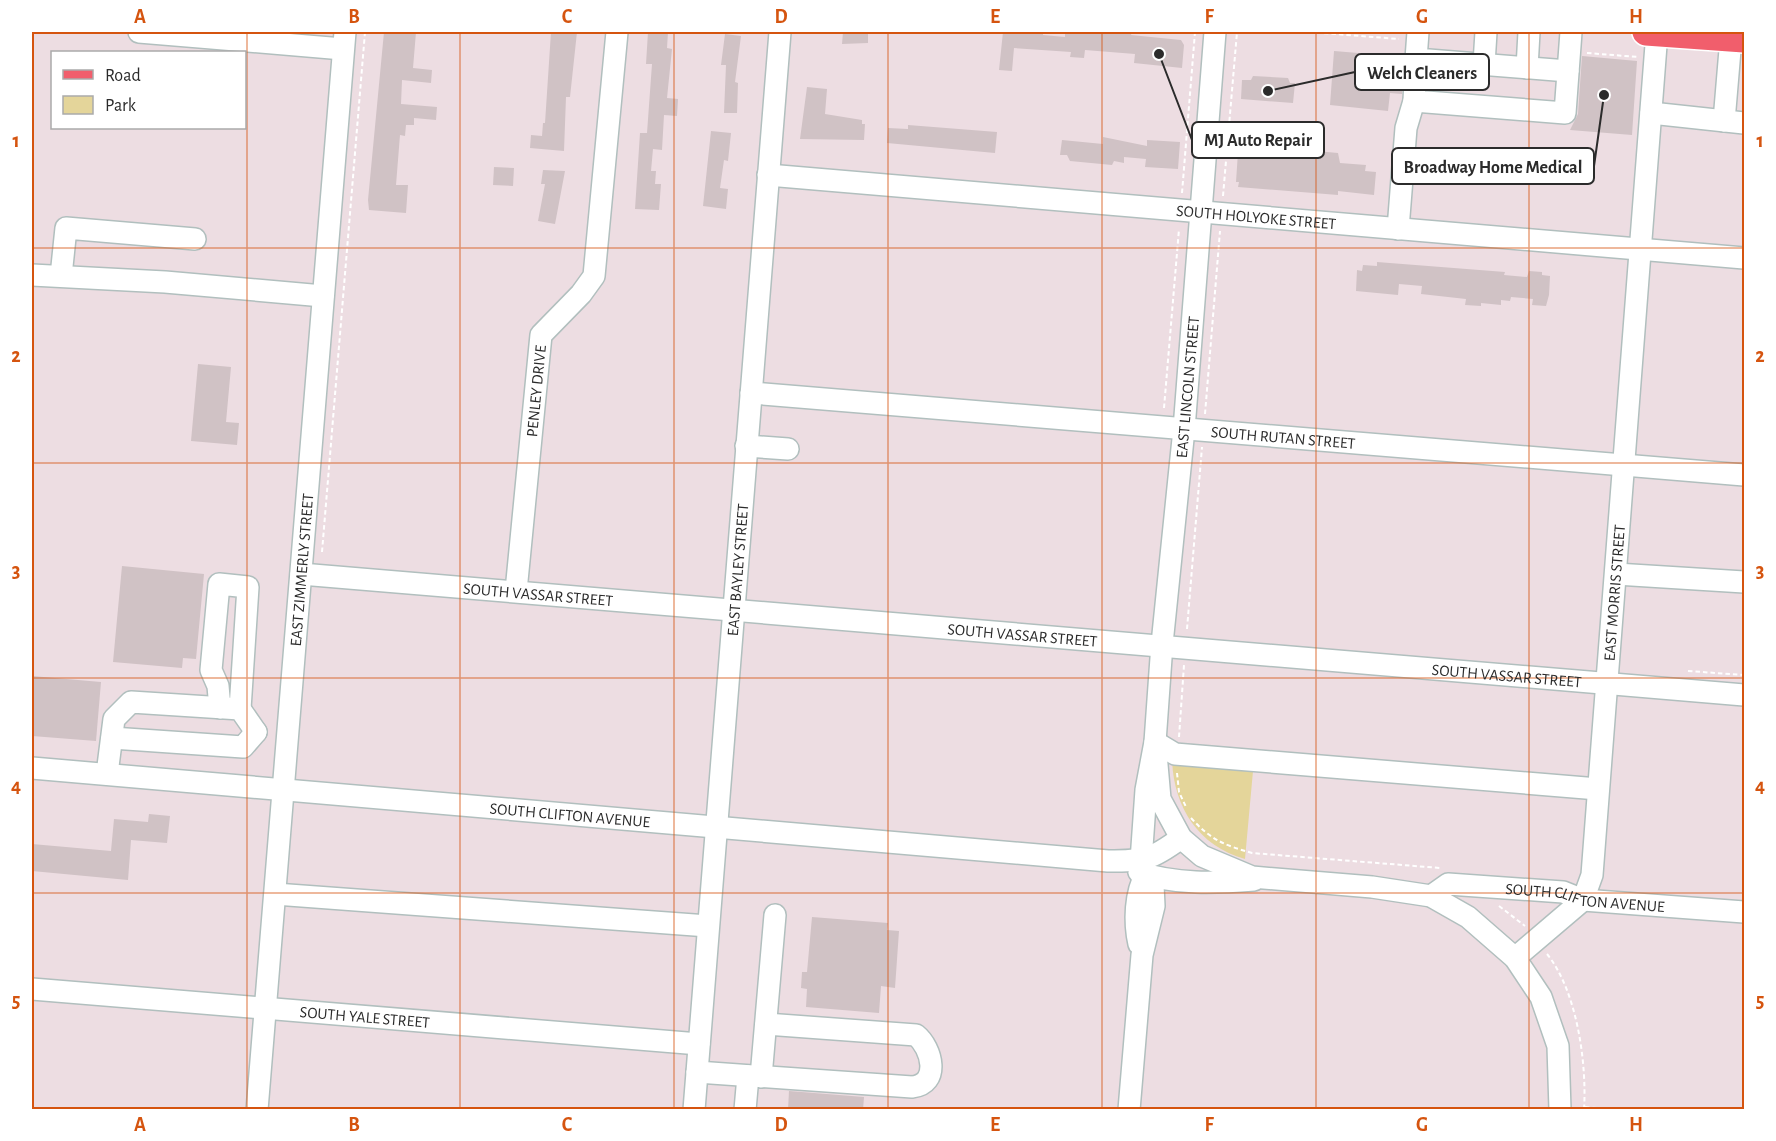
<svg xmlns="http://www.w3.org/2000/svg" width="1776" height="1141" viewBox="0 0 1776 1141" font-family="'Alegreya Sans',sans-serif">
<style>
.green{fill:#e4d59a}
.building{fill:#d0c2c5}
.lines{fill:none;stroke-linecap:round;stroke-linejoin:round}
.minor-casing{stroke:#b1bfbe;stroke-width:24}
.major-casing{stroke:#fff;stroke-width:30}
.path{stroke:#fff;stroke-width:2;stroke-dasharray:4.5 3;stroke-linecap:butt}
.minor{stroke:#fff;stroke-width:21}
.major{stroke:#f15e6c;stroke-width:27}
.grid{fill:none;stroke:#d5540f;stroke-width:1.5;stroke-opacity:0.55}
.labels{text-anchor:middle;stroke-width:5;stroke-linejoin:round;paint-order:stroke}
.street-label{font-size:16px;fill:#2b2b2b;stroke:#fff}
.leader{fill:none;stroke:#2b2b2b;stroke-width:2}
.callout-dot{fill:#2b2b2b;stroke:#fff;stroke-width:2}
.callout{fill:#fff;stroke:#2b2b2b;stroke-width:2}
.callout-label{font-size:18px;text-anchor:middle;font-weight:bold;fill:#2b2b2b}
.neatline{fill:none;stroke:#d5540f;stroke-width:2}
.grid-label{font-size:20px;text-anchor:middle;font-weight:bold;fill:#d5540f}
</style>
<rect width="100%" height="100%" fill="#eddde2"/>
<path class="green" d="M1172 752 1254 760 1245 859C1195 845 1171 802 1172 752Z"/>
<g class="building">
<path d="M384 32H416L413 68 432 70 431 83 402 80 401 104 437 107 436 120 414 118V125H406L405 136 400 135 396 185H408L406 213 369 210 368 200Z"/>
<path d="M551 32H577L570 97H566L564 151 530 148 531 135 542 136 543 123H545Z"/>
<path d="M648 32H668L667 48 672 49 667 98 678 99 677 116 664 115 662 150 653 149 651 171H656L655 184H661L659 210 635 209 640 133H647L652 64H646Z"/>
<path d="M843 32H868V43L842 44Z"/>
<path d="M1003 32H1043V35L1065 37V32H1132L1131 35 1181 40 1184 45 1182 68 1134 63 1135 54 1085 50 1084 58 1070 57 1071 52 1014 48 1012 71 999 70Z"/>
<path d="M725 34 741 36 735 82 738 83 737 113H724L726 65H721Z"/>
<path d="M1334 51 1394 56 1392 74H1402V94L1390 93 1388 111 1330 105Z"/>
<path d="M1582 56 1637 61 1632 135 1570 130 1578 114Z"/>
<path d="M1253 76 1288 78 1290 83H1295L1293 103 1241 99 1242 80H1251Z"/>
<path d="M807 87 827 89 825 114 862 120V124H865L864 140 800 139Z"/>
<path d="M1267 124 1279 125 1278 150 1301 152 1304 140 1317 141 1316 151 1338 153 1340 163 1366 165 1365 171 1376 172 1374 195 1338 191V195L1238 187 1239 182H1236L1238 152 1264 154Z"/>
<path d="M908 125 997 132 995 153 887 143 888 128 908 129Z"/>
<path d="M711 131 731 133 728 161 724 160 720 188 728 189 726 209 703 206Z"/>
<path d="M1103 137 1147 146V140L1180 142 1178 169 1145 167 1146 159 1124 157V163L1114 161 1112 165 1070 161 1067 155H1060L1062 140 1103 144Z"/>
<path d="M1514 147 1547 149 1545 164 1512 161Z"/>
<path d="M494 167 514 168 513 186 493 185Z"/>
<path d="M543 170 565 171 555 224 538 221 545 184H541Z"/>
<path d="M1377 262 1505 272 1504 275 1527 277 1529 271 1542 272V275L1550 276 1549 295 1546 306 1532 305 1533 299 1511 297 1510 301 1501 300V305L1481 303V306L1465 305 1466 299 1421 294 1422 286 1399 284 1398 295 1356 291 1357 270 1362 271 1363 265 1377 266Z"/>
<path d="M198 364 231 367 226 422 239 423 237 445 191 441Z"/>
<path d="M122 566 204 574 196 659 183 658 182 668 113 662Z"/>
<path d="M32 676 101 682 96 741 32 736Z"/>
<path d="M149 814 170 816 167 843 131 840 128 880 32 871V844L111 851 114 819 148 822Z"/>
<path d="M812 917 888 923 887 930 899 931 895 988 881 986 879 1013 806 1007 807 989 801 988 802 972H807Z"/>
<path d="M789 1091 864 1097 863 1110H788Z"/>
</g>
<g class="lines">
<defs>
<g id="minor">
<path d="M139 32 343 49"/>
<path d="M1215 32 1184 429 1162 644 1155 742 1160 799 1181 838 1202 856 1252 877 1372 887 1431 896 1468 917 1515 958 1541 997 1558 1046 1560 1110"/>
<path d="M1418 32 1416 59 1568 71"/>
<path d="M1416 59 1414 101 1565 113 1571 32"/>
<path d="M1484 64 1486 32"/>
<path d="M1527 68 1529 32"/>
<path d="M1651 113 1744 123"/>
<path d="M1724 121 1731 38"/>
<path id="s1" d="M768 175 1744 258"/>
<path d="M1398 229 1406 128 1414 101"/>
<path d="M32 275 165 282 323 296"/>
<path d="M61 276 66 228 195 239"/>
<path id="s2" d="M751 393 1744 475"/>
<path d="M746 446 788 449"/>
<path id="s3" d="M301 574 1744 695"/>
<path d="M1616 574 1744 582"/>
<path id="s4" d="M516 591 541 335 581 294 594 276 617 32"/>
<path d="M220 708 218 686 211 670 219 584 248 587 240 709"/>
<path d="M112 738 243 747 256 732"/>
<path id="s5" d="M32 768 1108 861C1145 861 1151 860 1181 838"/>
<path d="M107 774 114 719 131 702 240 709 256 732"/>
<path d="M1139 872C1175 885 1216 883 1254 880"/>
<path d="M275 894 708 926"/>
<path id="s6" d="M1431 896 1448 884 1563 892 1583 900 1744 912"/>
<path d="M1139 944C1134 922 1135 893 1146 874"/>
<path id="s7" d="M1515 958 1583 900 1592 875 1657 32"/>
<path id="s8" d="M32 989 699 1044"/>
<path d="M697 1072 912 1087C941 1084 932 1048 916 1035L766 1024"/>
<path d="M761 1077 775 915"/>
<path id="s9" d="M257 1110 345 32"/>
<path id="s10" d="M694 1110 780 32"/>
<path d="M745 1110 748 1076"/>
<path d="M1129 1110 1142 955 1154 906 1153 885 1141 861 1146 790 1155 742 1175 754 1598 789"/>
</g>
<path id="major" d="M1646 32 1744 39"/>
</defs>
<use href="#minor" class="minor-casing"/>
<use href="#major" class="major-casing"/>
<g class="path">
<path d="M1309 32 1399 39"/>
<path d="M1587 53 1638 57"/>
<path d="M1182 193 1195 32"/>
<path d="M1223 196 1237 32"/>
<path d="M1164 408 1179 229"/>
<path d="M1205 414 1220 231"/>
<path d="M322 552 365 32"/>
<path d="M1187 629 1202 447"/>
<path d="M1688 671 1744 675"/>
<path d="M1179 737 1184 665"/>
<path d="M1177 773 1179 792 1186 807"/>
<path d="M1191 818C1211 840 1224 845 1252 853L1440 868"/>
<path d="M1499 906 1525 926"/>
<path d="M1547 954C1577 991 1587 1063 1584 1110"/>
<path d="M1585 1107 1617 1110"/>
</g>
<use href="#minor" class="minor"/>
<use href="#major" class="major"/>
</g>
<path class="grid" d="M247 32V1110M460 32V1110M674 32V1110M888 32V1110M1102 32V1110M1316 32V1110M1529 32V1110M32 248H1744M32 463H1744M32 678H1744M32 893H1744"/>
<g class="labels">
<g class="street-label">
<text dy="6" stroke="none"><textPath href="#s1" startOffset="490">SOUTH HOLYOKE STREET</textPath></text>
<text transform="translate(1187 387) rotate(-85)" y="6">EAST LINCOLN STREET</text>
<text dy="6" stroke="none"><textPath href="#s4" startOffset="201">PENLEY DRIVE</textPath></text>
<text dy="6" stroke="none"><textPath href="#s2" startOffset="534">SOUTH RUTAN STREET</textPath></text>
<text dy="6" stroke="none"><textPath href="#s9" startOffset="542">EAST ZIMMERLY STREET</textPath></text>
<text dy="6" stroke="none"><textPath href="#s10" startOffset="542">EAST BAYLEY STREET</textPath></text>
<text dy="6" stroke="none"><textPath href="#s7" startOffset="399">EAST MORRIS STREET</textPath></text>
<text dy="6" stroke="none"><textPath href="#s3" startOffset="238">SOUTH VASSAR STREET</textPath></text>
<text dy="6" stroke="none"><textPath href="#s3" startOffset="724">SOUTH VASSAR STREET</textPath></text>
<text dy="6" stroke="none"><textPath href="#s3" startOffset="1210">SOUTH VASSAR STREET</textPath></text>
<text dy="6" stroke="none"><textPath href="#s5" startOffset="540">SOUTH CLIFTON AVENUE</textPath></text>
<text dy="6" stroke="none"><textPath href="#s6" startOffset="159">SOUTH CLIFTON AVENUE</textPath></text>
<text dy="6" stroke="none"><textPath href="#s8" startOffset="334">SOUTH YALE STREET</textPath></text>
</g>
</g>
<path class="leader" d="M1268 91L1355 72M1159 54L1192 140M1604 95L1594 166"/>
<g class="callout-dot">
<circle cx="1268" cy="91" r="6"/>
<circle cx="1159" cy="54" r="6"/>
<circle cx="1604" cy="95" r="6"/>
</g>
<g class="callout">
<rect x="1355" y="54" width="134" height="36" rx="6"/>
<rect x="1192" y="122" width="132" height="36" rx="6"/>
<rect x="1392" y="148" width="202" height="36" rx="6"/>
</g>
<g class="callout-label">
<text x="1422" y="79">Welch Cleaners</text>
<text x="1258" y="146">MJ Auto Repair</text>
<text x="1493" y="173">Broadway Home Medical</text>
</g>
<rect width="1776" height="1141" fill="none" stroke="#ffffff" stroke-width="66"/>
<rect x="51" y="51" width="195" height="78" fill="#ffffff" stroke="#aaaaaa" stroke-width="1.5"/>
<rect x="63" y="70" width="30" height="9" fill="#f15e6c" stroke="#aaaaaa" stroke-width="1.5"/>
<text x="105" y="81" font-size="18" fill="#2b2b2b">Road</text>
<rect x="63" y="96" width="30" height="18" fill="#e4d59a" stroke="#aaaaaa" stroke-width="1.5"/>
<text x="105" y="111" font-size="18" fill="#2b2b2b">Park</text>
<rect x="33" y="33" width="1710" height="1075" class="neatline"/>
<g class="grid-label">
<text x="140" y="23">A</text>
<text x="354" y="23">B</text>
<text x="567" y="23">C</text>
<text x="781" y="23">D</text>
<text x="995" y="23">E</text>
<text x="1209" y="23">F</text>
<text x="1422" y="23">G</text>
<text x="1636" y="23">H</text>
<text x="16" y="147">1</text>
<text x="1760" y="147">1</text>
<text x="16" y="362">2</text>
<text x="1760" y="362">2</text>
<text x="16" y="577">3</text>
<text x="1760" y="577">3</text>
<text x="16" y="792">4</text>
<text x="1760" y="792">4</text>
<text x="16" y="1007">5</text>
<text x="1760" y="1007">5</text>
<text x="140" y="1131">A</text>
<text x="354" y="1131">B</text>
<text x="567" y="1131">C</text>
<text x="781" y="1131">D</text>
<text x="995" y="1131">E</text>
<text x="1209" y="1131">F</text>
<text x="1422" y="1131">G</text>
<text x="1636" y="1131">H</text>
</g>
</svg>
